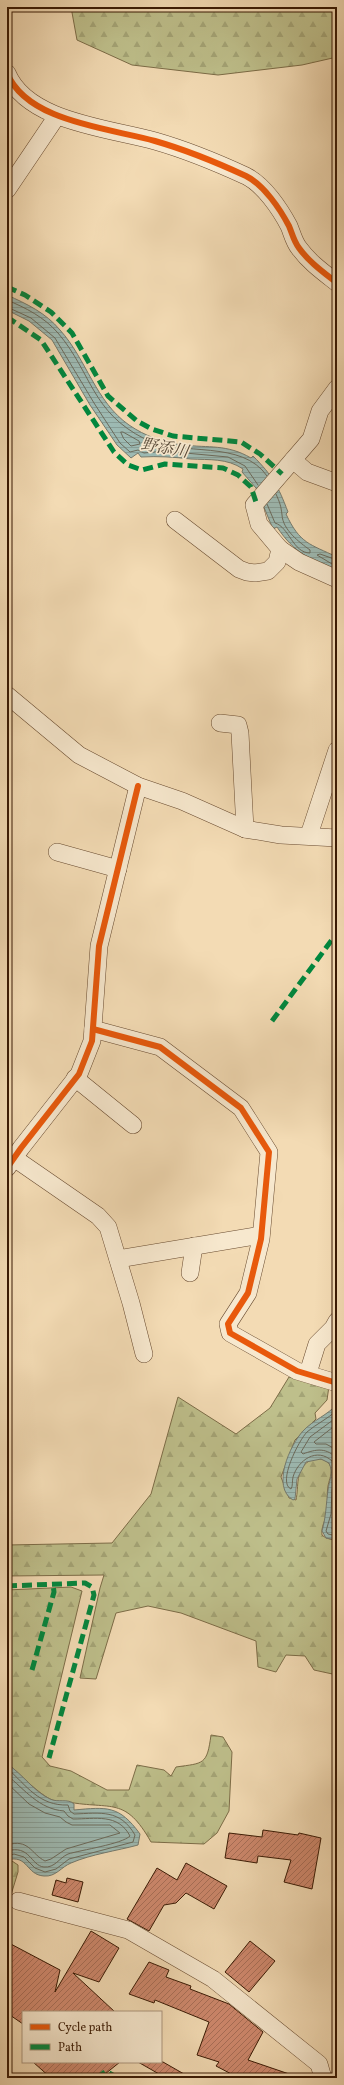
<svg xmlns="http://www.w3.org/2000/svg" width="344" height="2085" viewBox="0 0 344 2085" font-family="Vollkorn,'Noto Serif JP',serif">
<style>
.forest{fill:url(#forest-firs);stroke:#7c6c47}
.water{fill:url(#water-rules);stroke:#757a6d}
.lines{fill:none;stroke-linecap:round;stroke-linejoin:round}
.shore{stroke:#6b6a5b;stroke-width:1}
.building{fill:url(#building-hatch);stroke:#391903}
.minor-casing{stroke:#684a2f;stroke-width:18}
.minor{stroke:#f7e8ce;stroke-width:17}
.quiet{stroke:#00873e;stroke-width:5;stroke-dasharray:10 5;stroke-linecap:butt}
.cycleway-casing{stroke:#f7e8ce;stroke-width:8}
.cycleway{stroke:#e8590c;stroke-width:6}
.labels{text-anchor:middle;stroke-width:3.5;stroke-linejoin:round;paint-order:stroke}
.water-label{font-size:16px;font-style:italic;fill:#574938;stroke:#f7e8ce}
</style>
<defs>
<pattern id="forest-firs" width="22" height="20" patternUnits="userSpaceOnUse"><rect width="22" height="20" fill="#bebf8b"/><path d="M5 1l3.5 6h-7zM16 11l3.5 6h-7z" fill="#a4a476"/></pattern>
<pattern id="water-rules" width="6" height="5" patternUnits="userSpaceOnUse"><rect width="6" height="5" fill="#9dbab3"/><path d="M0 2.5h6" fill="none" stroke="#889f98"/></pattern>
<pattern id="building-hatch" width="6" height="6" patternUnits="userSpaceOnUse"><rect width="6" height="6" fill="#ce886d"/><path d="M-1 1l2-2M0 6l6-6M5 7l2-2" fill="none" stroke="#a86e57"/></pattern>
</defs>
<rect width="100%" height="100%" fill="#f3dbb4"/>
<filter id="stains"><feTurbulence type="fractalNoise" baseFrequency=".005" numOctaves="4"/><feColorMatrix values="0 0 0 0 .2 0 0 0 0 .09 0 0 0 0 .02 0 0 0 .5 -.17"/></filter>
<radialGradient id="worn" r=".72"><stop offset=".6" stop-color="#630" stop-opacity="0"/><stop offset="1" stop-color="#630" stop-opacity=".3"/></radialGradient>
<g class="forest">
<path d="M71 7H337V57L302 65 218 75 132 65 77 40Z"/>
<path d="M289 1377 329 1386 327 1400 315 1413 316 1419 295 1440 281 1477 289 1498 296 1500C299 1486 295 1470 309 1461 314 1458 318 1458 324 1460 336 1466 330 1476 328 1486 326 1495 329 1505 327 1514 325 1521 321 1527 322 1535L326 1538 337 1541V1675L314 1670 305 1656 286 1655 276 1672 258 1667 256 1641 181 1613 148 1606 116 1613 96 1679 80 1678 100 1588 104 1575 7 1576V1545L112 1543 151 1494 178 1397 236 1434 270 1408Z"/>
<path d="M71 1587 82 1591 42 1757 50 1766 71 1771 107 1790H129L137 1765 164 1770 171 1776 176 1767C204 1763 207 1765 211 1735L223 1737 232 1752 229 1811 217 1833 204 1844 151 1842C125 1796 112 1810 68 1802 62 1801 56 1802 50 1799 38 1793 18 1773 7 1763V1590Z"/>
<path d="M12 1861 18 1865V1872L7 1908V1862Z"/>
</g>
<g class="water">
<path d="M7 295C27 304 46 313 60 330 87 360 95 401 129 425 145 436 164 443 183 445 209 448 227 444 251 458L253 456C273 476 278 486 288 512L286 514C300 544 310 544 337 557V571C309 558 295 554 277 527L273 529 256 488 242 472 243 469C227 458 209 460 191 459 173 457 159 456 141 457L138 453 131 458 117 445 90 405 52 340 29 321 7 310Z"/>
<path d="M337 1404V1540L326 1538 322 1531C326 1517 326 1505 328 1490 329 1480 334 1474 329 1463L321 1459 306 1462 297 1479 295 1499 293 1500C271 1487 290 1445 303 1431 313 1420 328 1415 337 1404Z"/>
<path d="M7 1764C23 1774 33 1791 50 1799 58 1803 68 1798 74 1804V1810C107 1807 119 1805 140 1834L138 1845C116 1851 92 1854 71 1863 61 1867 56 1877 44 1876 26 1875 28 1854 7 1860Z"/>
</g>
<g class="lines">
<g class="shore">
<path d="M7 300C26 308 44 317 58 333 92 373 91 412 145 439 182 457 242 439 267 476"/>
<path d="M7 307 31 318 55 338 94 403 120 443 130 452 138 450 144 453 164 451 228 457 245 466 258 485"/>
<path d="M121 432H123L139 441 140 444 131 446 124 439Z"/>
<path d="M267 504 275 523C289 527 293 553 310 553V550C299 542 283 530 282 515 281 506 280 503 276 494"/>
<path d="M337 560 320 554 317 555 337 567"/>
<path d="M337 1410C328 1419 316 1424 307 1432 299 1440 277 1483 291 1489 293 1486 292 1481 293 1477 298 1460 317 1447 332 1461L336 1470 332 1490 331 1514 326 1531 328 1534 337 1536"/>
<path d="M337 1417 310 1437 301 1452 303 1454C316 1449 327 1447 337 1459"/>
<path d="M337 1424 314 1442 316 1444H326L337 1450"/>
<path d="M337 1490 336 1514 332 1529 337 1531"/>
<path d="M7 1768C27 1786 39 1806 68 1805L70 1811 74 1814C101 1813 120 1809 135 1835L133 1842 69 1859 56 1869 45 1872 35 1868 24 1857 14 1854 7 1856"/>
<path d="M7 1775C25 1790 39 1809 64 1811L68 1816 73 1819C95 1819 118 1813 130 1836 122 1844 81 1850 68 1854 59 1858 55 1868 44 1867 31 1866 30 1844 7 1851"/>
<path d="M7 1783 29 1804 45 1813 60 1817 66 1822 72 1825H110L120 1833 66 1849 51 1859 45 1861C31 1854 29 1838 7 1845"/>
</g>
</g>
<g class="building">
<path d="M263 1830 298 1835 299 1833 321 1838 312 1889 284 1882 291 1860 258 1856 257 1863 225 1858 229 1833 262 1837Z"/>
<path d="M186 1863 227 1886 214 1909 186 1893 176 1903 164 1905 149 1931 127 1919 157 1868 177 1880Z"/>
<path d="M67 1878 83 1882 78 1902 52 1895 56 1880 66 1883Z"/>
<path d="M91 1931 119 1948 99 1982 73 1973 115 2012H23V2024L7 2013V1942L60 1970 55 1992Z"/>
<path d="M250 1941 275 1961 249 1992 225 1972Z"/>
<path d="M149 1962 169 1970 166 1977 191 1986 190 1989 229 2004 263 2032 248 2060 295 2076 294 2078H239L216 2066 219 2062 197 2055 209 2022 155 2000 154 2003 129 1994Z"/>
<path d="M33 2062H120L100 2078H51Z"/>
<path d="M138 2062H163L191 2078H166Z"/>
</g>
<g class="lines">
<defs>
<g id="minor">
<path d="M7 73C27 122 109 128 155 141 183 149 220 164 246 176 264 185 280 209 289 226 292 233 294 242 299 248 309 262 323 272 337 283"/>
<path d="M7 190 57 116"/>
<path d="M293 460 307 472 337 483"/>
<path d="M175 520 239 569 247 572 255 573 268 571 277 562 280 549 259 524 254 505 311 439 320 411 337 388"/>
<path d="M280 549 299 562 337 579"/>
<path d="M7 695 79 755 138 786 182 801 245 829 281 835 337 838"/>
<path d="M220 723 238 725 240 733 245 829"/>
<path d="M309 835 337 750"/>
<path d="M57 852 118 869"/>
<path d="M93 1029 160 1047 241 1108 269 1152 261 1239 248 1293 228 1324 230 1333 297 1371 337 1383"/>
<path d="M75 1078 133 1125"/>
<path d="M14 1158 98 1216 108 1227 131 1303 144 1354"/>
<path d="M7 1168 21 1148 79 1074 92 1041 99 946 138 786"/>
<path d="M118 1259 261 1235"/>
<path d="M190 1273 194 1246"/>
<path d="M308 1373 317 1344 333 1328 337 1321"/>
<path d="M18 1901 128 1930 213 1979 319 2064 323 2078"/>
</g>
</defs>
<use href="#minor" class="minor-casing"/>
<use href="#minor" class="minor"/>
<g class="quiet">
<path d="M7 287 25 295 51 312 72 333 108 396 137 421 152 429 173 436 241 442 260 454 282 474"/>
<path d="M7 317 41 340 114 452 128 465 142 470 165 464 223 468 238 475 251 487 256 502"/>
<path d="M272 1021 337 933"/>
<path d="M7 1586 85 1583 92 1587 94 1595 49 1758"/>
<path d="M32 1670 54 1592 53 1584"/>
<path d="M97 2078 106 2071 118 2078"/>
</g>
<defs>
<g id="cycleway">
<path d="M7 73C27 122 109 128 155 141 183 149 220 164 246 176 264 185 280 209 289 226 292 233 294 242 299 248 309 262 323 272 337 283"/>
<path d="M93 1029 160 1047 241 1108 269 1152 261 1239 248 1293 228 1324 230 1333 297 1371 337 1383"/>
<path d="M7 1168 21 1148 79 1074 92 1041 99 946 138 786"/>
</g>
</defs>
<use href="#cycleway" class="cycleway-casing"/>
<use href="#cycleway" class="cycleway"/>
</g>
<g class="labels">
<g class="water-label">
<text transform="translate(165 447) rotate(10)" y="6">野添川</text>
</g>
</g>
<rect width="344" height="2085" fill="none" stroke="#f3dbb4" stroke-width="24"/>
<rect x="8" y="8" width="328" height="2069" fill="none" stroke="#391903" stroke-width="2"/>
<rect x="12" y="12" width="320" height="2061" fill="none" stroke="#391903"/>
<rect x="22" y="2011" width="140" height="52" fill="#f7e8ce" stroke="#ab957d"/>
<rect x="30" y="2024" width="20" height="6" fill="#e8590c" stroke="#ab957d"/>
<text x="58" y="2031" font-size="12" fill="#391903">Cycle path</text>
<rect x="30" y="2044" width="20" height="6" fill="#00873e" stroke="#ab957d"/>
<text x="58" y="2051" font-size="12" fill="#391903">Path</text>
<rect width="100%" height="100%" filter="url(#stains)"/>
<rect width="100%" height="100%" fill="url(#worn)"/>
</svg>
